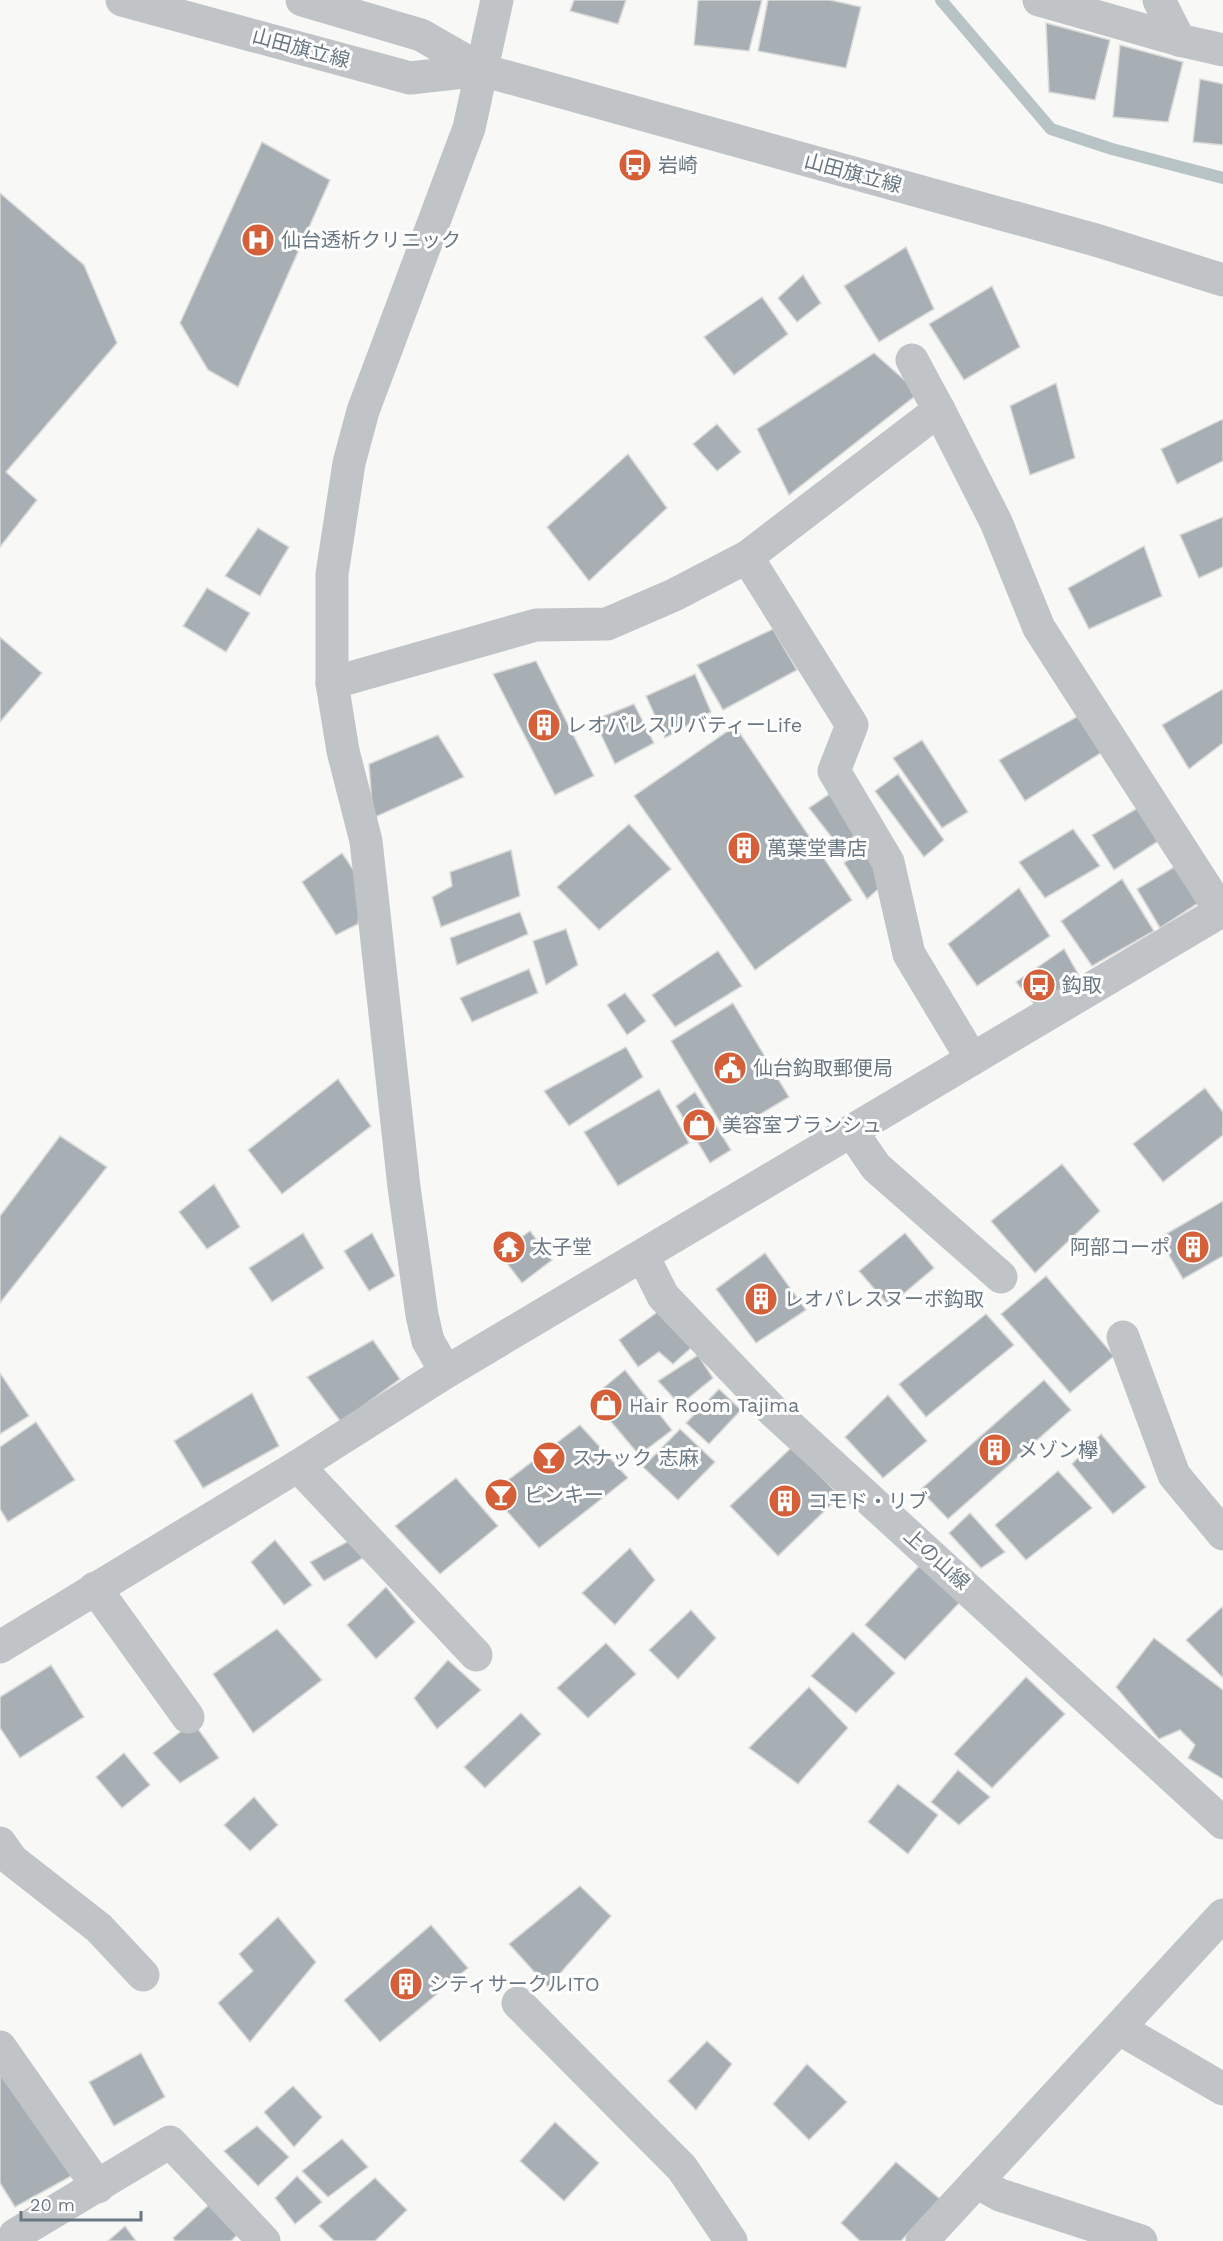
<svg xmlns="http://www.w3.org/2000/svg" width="1223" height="2241" viewBox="0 0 1223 2241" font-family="'Work Sans','Noto Sans JP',sans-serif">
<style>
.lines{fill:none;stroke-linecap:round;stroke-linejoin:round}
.stream{stroke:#b8c3c6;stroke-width:12}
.building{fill:#a8afb4;stroke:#dadad8;stroke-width:1.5}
.minor{stroke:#c0c4c7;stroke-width:33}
.labels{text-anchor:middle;stroke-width:6;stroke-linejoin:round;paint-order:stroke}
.street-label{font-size:20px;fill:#6a7884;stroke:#fff}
.poi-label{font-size:20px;fill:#6a7884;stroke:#fff;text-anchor:start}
</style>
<rect width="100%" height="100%" fill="#f8f8f6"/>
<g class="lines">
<path class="stream" d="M941 0 1051 129 1112 149 1223 178"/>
</g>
<g class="building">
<path d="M574 0H626L618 24 570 11Z"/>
<path d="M698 0H762L749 51 694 45Z"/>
<path d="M768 0H830L861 7 846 68 758 51Z"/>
<path d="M1046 23 1110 40 1095 100 1049 92Z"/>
<path d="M1120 45 1183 62 1168 122 1113 117Z"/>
<path d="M1200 79 1223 84V145L1193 142Z"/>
<path d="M262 142 330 180 238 387 208 370 180 323Z"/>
<path d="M0 193 84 265 117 343 6 472 37 500 0 547Z"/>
<path d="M906 247 934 309 879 342 844 286Z"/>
<path d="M803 275 821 303 797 322 778 298Z"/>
<path d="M992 286 1020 347 964 380 929 324Z"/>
<path d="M762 297 788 334 734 375 704 337Z"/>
<path d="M874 353 919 393 789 495 757 429Z"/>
<path d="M1056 383 1075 458 1030 475 1010 406Z"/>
<path d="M1223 419V461L1177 484 1161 449Z"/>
<path d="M717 424 741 452 717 471 693 444Z"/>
<path d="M628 454 667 508 589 581 547 527Z"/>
<path d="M1223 517V567L1199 578 1180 535Z"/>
<path d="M258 528 289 547 260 596 225 576Z"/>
<path d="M1144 546 1162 596 1089 629 1068 588Z"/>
<path d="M207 588 250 613 226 652 183 626Z"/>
<path d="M773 629 797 670 723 710 697 665Z"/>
<path d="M0 637 42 673 0 722Z"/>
<path d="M536 661 594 776 555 795 493 674Z"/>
<path d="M695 674 711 712 665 738 646 696Z"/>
<path d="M1223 689V743L1189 769 1162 725Z"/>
<path d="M634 704 654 743 615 764 594 720Z"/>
<path d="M1082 714 1104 751 1025 801 999 760Z"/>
<path d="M735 726 852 900 755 970 634 796Z"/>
<path d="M438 735 464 777 373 818 369 764Z"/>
<path d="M922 740 968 812 942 828 893 758Z"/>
<path d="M898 774 944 840 924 857 875 791Z"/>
<path d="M831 793 861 830 840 848 809 808Z"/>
<path d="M1141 806 1160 840 1114 870 1092 835Z"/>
<path d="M629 824 671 869 599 930 557 887Z"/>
<path d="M1073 829 1100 866 1045 898 1019 862Z"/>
<path d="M867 847 887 881 867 899 844 863Z"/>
<path d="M511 850 520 896 441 927 432 897 452 886 450 872Z"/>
<path d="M342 853 362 883 358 924 336 935 302 882Z"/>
<path d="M1181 863 1203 900 1160 928 1137 889Z"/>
<path d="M1122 879 1154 931 1092 966 1061 921Z"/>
<path d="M1019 888 1050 936 977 986 948 944Z"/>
<path d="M520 912 528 934 457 965 450 938Z"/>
<path d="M566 929 578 965 546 985 533 941Z"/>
<path d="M1064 949 1081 979 1036 1006 1016 982Z"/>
<path d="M718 951 742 986 675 1027 652 995Z"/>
<path d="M529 969 538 993 472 1022 460 998Z"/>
<path d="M625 993 646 1021 627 1035 607 1005Z"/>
<path d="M733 1003 789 1097 727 1134 671 1041Z"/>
<path d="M626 1047 643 1077 569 1126 544 1091Z"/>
<path d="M338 1079 371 1126 282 1194 248 1150Z"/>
<path d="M1205 1088 1223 1112V1135L1163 1182 1133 1144Z"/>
<path d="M659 1089 689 1143 618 1186 584 1132Z"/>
<path d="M695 1092 731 1150 710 1163 676 1106Z"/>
<path d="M60 1136 107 1167 0 1303V1216Z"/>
<path d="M1062 1164 1100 1211 1035 1273 991 1221Z"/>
<path d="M214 1184 240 1227 207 1249 179 1212Z"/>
<path d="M1223 1201V1256L1183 1279 1159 1238Z"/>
<path d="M530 1231 552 1260 522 1283 499 1253Z"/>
<path d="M303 1233 324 1268 272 1302 249 1268Z"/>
<path d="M372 1233 395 1276 369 1291 344 1251Z"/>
<path d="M905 1233 934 1268 889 1306 859 1271Z"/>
<path d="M765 1253 806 1310 756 1343 716 1289Z"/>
<path d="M1046 1276 1114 1356 1070 1393 1001 1314Z"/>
<path d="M663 1308 692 1347 673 1364 659 1352 638 1367 619 1340Z"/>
<path d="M986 1314 1014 1345 926 1417 899 1384Z"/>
<path d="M373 1340 400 1379 341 1422 307 1377Z"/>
<path d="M698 1355 713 1378 680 1405 658 1381Z"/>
<path d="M625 1370 672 1430 639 1455 591 1398Z"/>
<path d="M0 1373 29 1416 0 1434Z"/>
<path d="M1044 1380 1071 1410 948 1519 920 1490Z"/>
<path d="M719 1389 741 1410 709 1444 686 1423Z"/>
<path d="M252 1393 279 1446 203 1488 174 1441Z"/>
<path d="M888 1395 927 1441 883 1478 845 1437Z"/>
<path d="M36 1422 75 1480 8 1522 0 1509V1447Z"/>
<path d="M580 1425 628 1478 539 1548 491 1493Z"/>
<path d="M680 1429 715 1462 678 1500 643 1467Z"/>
<path d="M1101 1434 1146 1487 1113 1514 1072 1464Z"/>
<path d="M792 1447 840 1496 778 1556 730 1506Z"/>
<path d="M1058 1471 1092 1508 1026 1560 995 1525Z"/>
<path d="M456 1478 498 1526 440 1574 395 1526Z"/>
<path d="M970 1513 1005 1552 981 1568 949 1533Z"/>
<path d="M354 1538 363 1558 324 1581 310 1562Z"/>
<path d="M275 1540 312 1585 284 1605 251 1562Z"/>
<path d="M630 1548 655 1580 615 1625 582 1593Z"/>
<path d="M919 1566 961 1601 905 1660 865 1625Z"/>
<path d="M386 1587 415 1622 376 1659 347 1625Z"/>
<path d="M1223 1606V1678L1186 1640Z"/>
<path d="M691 1610 716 1638 678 1679 649 1650Z"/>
<path d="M277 1629 322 1680 253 1733 213 1674Z"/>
<path d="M853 1632 895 1673 856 1713 811 1676Z"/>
<path d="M1154 1638 1223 1690V1779L1188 1758 1195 1745 1180 1730 1159 1739 1116 1687Z"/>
<path d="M606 1643 636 1674 588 1718 557 1688Z"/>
<path d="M448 1660 481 1690 437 1729 414 1698Z"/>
<path d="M51 1665 84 1717 20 1758 0 1728V1697Z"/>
<path d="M1026 1677 1065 1714 992 1788 954 1754Z"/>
<path d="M809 1687 848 1728 798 1784 749 1748Z"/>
<path d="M521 1713 541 1734 485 1788 464 1767Z"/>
<path d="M193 1722 219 1758 180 1783 153 1753Z"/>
<path d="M124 1753 150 1785 122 1808 96 1777Z"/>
<path d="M958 1770 990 1797 959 1825 931 1802Z"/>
<path d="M898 1784 938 1815 908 1854 868 1822Z"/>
<path d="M254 1797 278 1825 250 1851 224 1825Z"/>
<path d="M580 1886 611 1916 548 1987 509 1944Z"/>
<path d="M278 1917 316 1962 250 2042 218 2003 253 1971 239 1954Z"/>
<path d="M431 1925 468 1968 380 2042 344 2000Z"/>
<path d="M707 2041 732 2064 696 2110 668 2081Z"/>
<path d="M141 2053 165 2097 114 2126 89 2082Z"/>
<path d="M0 2064 75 2174 15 2207 0 2183Z"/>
<path d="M807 2064 847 2102 809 2140 773 2104Z"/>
<path d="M293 2086 322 2117 294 2147 264 2112Z"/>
<path d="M555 2122 599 2163 564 2201 520 2161Z"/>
<path d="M257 2126 289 2157 258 2186 224 2151Z"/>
<path d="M342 2139 368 2167 328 2197 302 2171Z"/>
<path d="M896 2162 940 2199 901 2241H860L841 2223Z"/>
<path d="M297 2176 322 2202 295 2224 275 2198Z"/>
<path d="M375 2178 407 2210 375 2241H334L319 2226Z"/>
<path d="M214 2200 241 2231 231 2241H175L173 2238Z"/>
<path d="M125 2226 136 2241H108Z"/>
</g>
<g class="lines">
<g class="minor">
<path d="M122 0 410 78 482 70"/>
<path d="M302 0 421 35 482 70 1099 241 1223 280"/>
<path d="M1039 0 1179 40 1223 50"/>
<path d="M1159 0 1179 40"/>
<path d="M939 410 996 522 1039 628 1221 911"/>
<path d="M747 557 852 725 834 771 888 862 909 954 972 1059"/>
<path d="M332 683 536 625 607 624 674 595 747 557 939 410 912 360"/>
<path d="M852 1132 876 1167 1001 1277"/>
<path d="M643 1256 663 1296 774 1412 1223 1823"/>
<path d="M1123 1337 1174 1475 1223 1534"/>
<path d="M446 1372 428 1341 422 1315 404 1187 366 841 343 751 332 683V574L349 463 363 411 469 128 497 0"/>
<path d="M298 1466 476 1655"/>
<path d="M95 1588 188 1717"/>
<path d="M0 1647 298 1466 446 1372 1223 910"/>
<path d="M0 1843 12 1860 99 1928 143 1975"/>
<path d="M518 2003 682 2168 731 2241"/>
<path d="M1120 2029 1223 2089"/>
<path d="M0 2047 98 2187"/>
<path d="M976 2182 1000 2195 1141 2241"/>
<path d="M17 2241 15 2235 170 2142 264 2241"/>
<path d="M922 2241 1223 1915"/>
</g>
</g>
<defs>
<symbol id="bus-disc" viewBox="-11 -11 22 22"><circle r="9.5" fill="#d45f39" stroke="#fff"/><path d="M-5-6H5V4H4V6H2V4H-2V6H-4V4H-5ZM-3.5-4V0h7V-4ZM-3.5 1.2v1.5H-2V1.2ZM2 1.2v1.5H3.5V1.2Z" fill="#fff"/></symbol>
<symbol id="hospital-disc" viewBox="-11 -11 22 22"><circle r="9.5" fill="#d45f39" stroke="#fff"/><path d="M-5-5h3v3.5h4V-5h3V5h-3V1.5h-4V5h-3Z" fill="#fff"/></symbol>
<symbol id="building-disc" viewBox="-11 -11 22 22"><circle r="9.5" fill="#d45f39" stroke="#fff"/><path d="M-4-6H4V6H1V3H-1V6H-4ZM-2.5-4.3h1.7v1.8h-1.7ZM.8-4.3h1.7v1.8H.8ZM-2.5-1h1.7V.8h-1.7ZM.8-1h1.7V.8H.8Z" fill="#fff"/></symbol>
<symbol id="civic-disc" viewBox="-11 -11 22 22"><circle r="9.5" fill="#d45f39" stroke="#fff"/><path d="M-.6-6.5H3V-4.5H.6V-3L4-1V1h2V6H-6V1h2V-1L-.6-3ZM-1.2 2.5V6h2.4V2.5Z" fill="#fff"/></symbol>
<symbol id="shop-disc" viewBox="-11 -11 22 22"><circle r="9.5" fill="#d45f39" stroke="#fff"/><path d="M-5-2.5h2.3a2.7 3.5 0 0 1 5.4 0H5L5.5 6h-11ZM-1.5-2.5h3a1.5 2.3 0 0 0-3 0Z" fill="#fff"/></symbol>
<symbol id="temple-disc" viewBox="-11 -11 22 22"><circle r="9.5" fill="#d45f39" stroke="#fff"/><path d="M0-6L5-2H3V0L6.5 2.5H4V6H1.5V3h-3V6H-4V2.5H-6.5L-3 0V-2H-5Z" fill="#fff"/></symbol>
<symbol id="bar-disc" viewBox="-11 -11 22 22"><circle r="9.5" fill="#d45f39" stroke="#fff"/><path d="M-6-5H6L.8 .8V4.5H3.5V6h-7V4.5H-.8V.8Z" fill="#fff"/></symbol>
</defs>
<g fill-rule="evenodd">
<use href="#bus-disc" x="616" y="146" width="38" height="38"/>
<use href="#hospital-disc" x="239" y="221" width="38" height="38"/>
<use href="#building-disc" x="525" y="706" width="38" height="38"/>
<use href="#building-disc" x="725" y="829" width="38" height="38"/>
<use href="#bus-disc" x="1020" y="966" width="38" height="38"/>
<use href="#civic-disc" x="711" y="1049" width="38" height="38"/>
<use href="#shop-disc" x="680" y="1106" width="38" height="38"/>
<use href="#temple-disc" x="490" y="1228" width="38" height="38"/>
<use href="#building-disc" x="1174" y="1228" width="38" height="38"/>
<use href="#building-disc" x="742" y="1280" width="38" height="38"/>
<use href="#shop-disc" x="587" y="1386" width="38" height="38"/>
<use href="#building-disc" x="976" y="1431" width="38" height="38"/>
<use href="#bar-disc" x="530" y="1439" width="38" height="38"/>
<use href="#bar-disc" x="482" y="1476" width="38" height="38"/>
<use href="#building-disc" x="766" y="1482" width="38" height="38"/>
<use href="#building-disc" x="387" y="1965" width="38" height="38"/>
</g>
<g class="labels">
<g class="street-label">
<text transform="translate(301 48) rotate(15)" y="7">山田旗立線</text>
<text transform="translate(853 173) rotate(15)" y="7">山田旗立線</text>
<text transform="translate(937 1559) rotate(42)" y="7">上の山線</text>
</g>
<g class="poi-label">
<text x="658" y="172">岩崎</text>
<text x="281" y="247">仙台透析クリニック</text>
<text x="567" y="732">レオパレスリバティーLife</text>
<text x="767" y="855">萬葉堂書店</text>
<text x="1062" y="992">鈎取</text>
<text x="753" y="1075">仙台鈎取郵便局</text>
<text x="722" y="1132">美容室ブランシュ</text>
<text x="532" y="1254">太子堂</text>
<text x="1170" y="1254" text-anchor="end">阿部コーポ</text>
<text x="784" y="1306">レオパレスヌーボ鈎取</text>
<text x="629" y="1412">Hair Room Tajima</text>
<text x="1018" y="1457">メゾン欅</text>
<text x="572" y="1465">スナック 志麻</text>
<text x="524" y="1502">ピンキー</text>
<text x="808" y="1508">コモド・リブ</text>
<text x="429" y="1991">シティサークルITO</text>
</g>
</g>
<path d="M21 2211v9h120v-9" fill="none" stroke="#6a7884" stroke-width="3"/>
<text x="30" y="2211" font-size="18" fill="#6a7884" stroke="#ffffff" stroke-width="4.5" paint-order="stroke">20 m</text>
</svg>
